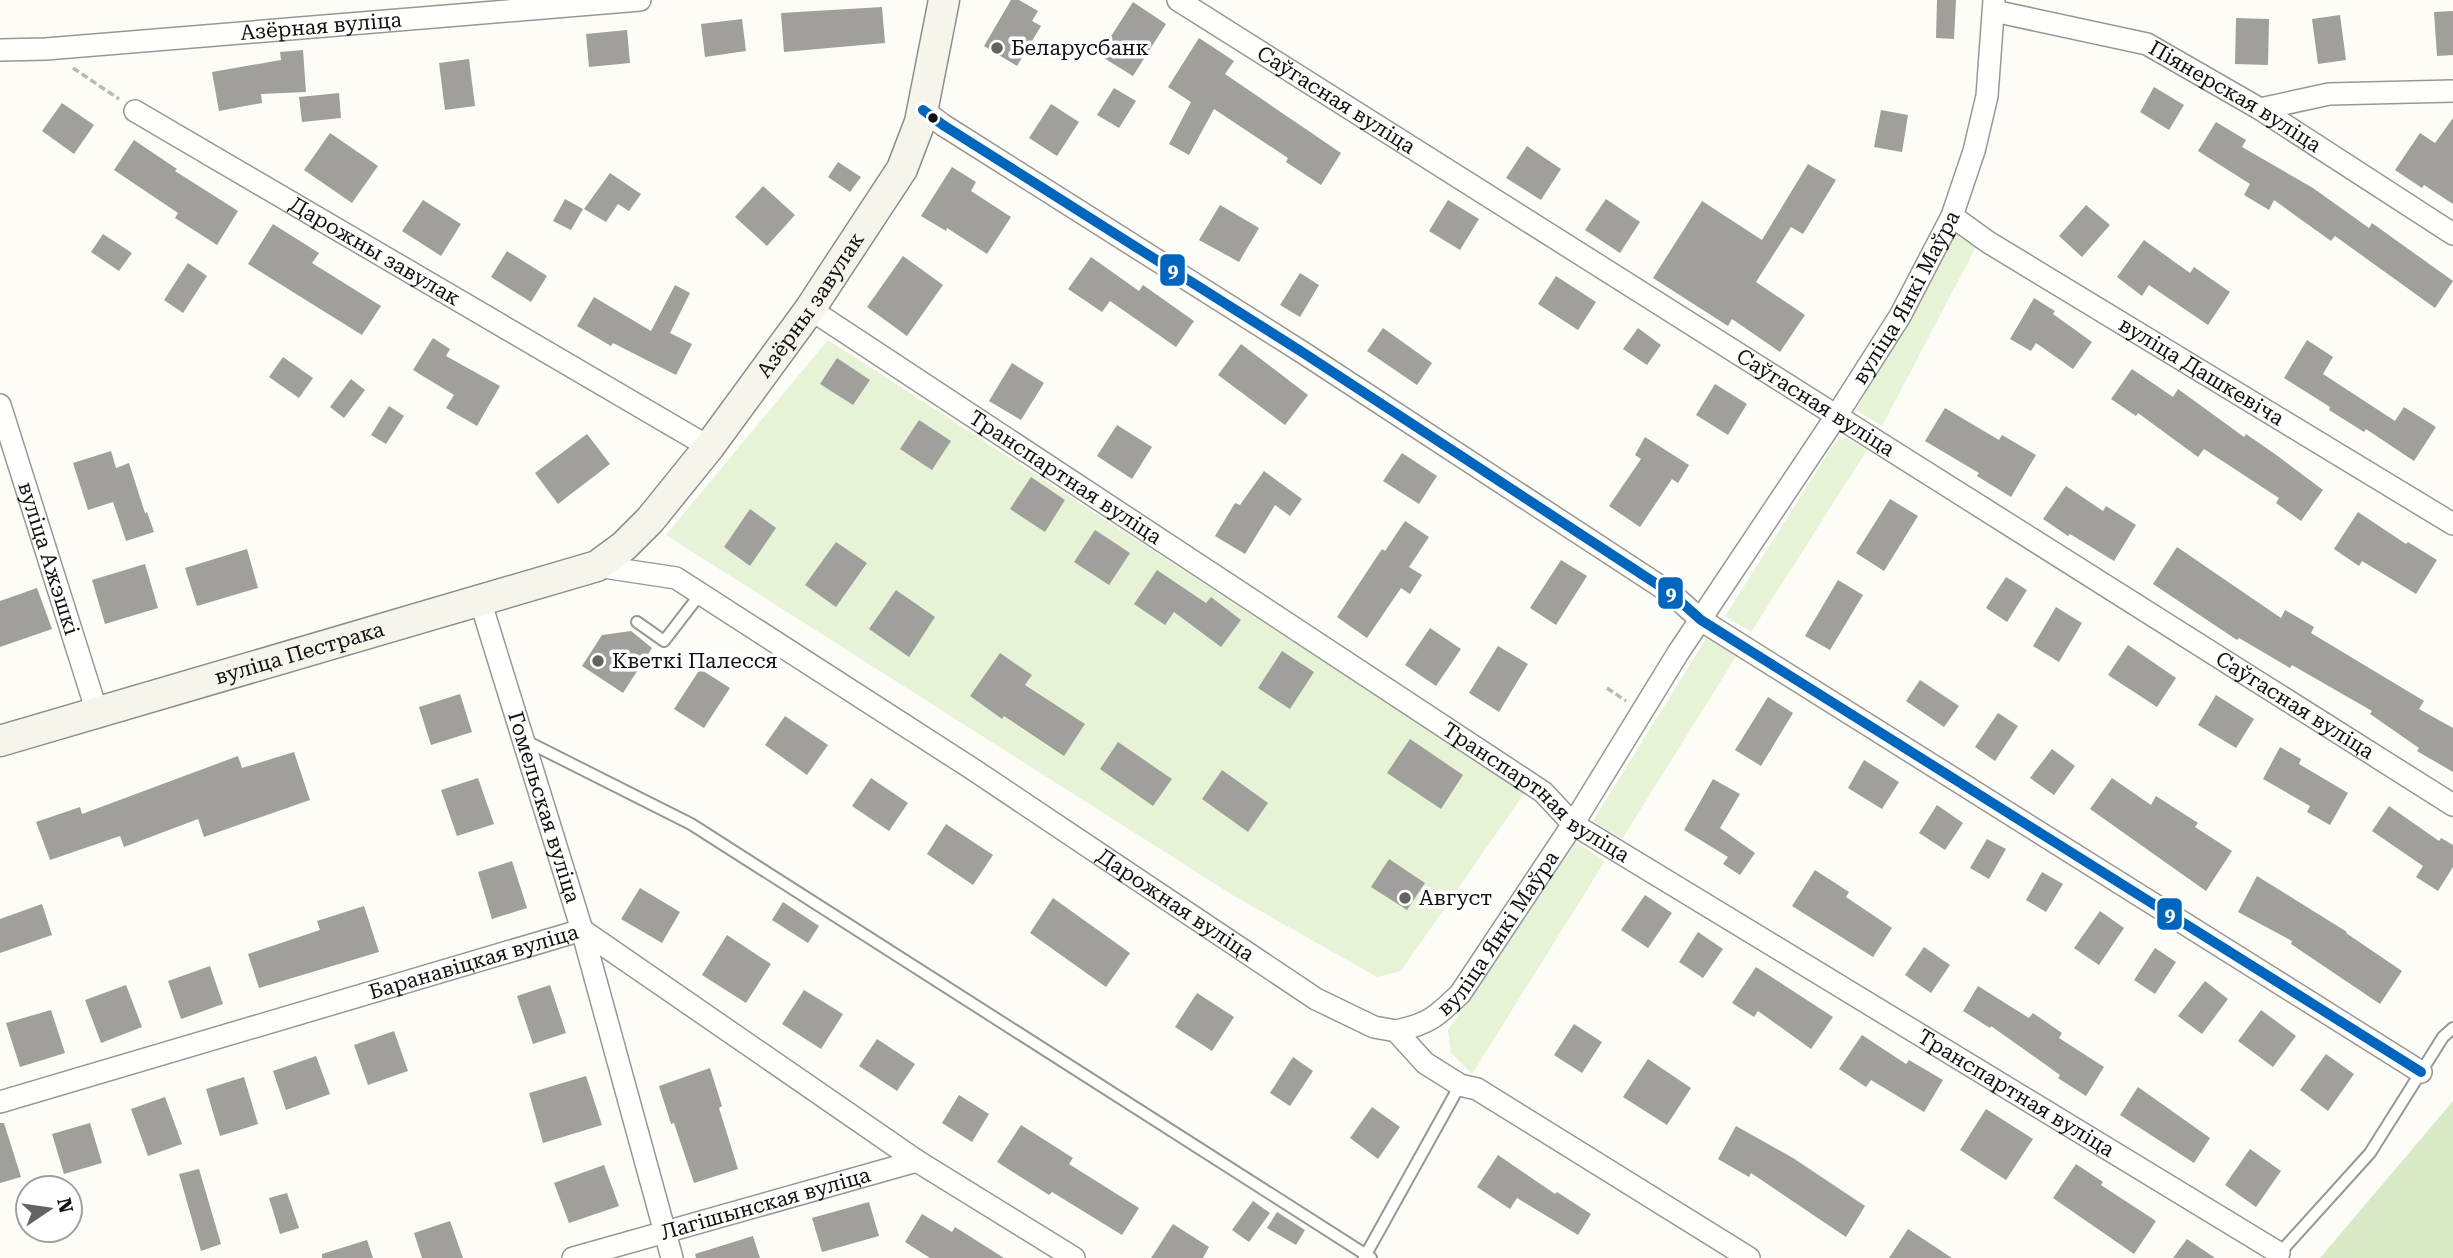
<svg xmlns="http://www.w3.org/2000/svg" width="2453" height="1258" viewBox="0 0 2453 1258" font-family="'Roboto Serif',serif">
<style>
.green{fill:#e7f3d7}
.forest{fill:#d8eac5}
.building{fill:#a19f9c}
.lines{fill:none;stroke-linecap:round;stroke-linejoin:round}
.lane-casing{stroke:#979795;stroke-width:14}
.street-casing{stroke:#979795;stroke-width:24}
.secondary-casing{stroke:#8e8d8b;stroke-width:33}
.path{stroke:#b9b9b8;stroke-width:3.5;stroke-dasharray:7 3.5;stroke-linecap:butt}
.lane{stroke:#fffffe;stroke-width:10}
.street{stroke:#fffffe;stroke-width:21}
.secondary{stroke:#f6f4eb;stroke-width:30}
.bus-1-casing{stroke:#fff;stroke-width:16}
.bus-1{stroke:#0065bd;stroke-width:10}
.poi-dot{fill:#646362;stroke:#fff;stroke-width:2.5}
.bus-dot{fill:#111;stroke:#fff;stroke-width:2.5}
.labels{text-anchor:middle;stroke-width:7;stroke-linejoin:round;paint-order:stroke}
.street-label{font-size:21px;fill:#111;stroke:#fff}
.poi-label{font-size:21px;fill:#111;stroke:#fff;text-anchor:start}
.line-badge{stroke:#fff;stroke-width:2.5}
.badge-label{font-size:19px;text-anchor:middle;font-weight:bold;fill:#fff}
</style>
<rect width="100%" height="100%" fill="#fdfcf7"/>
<g class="green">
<path d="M1956 230 1977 245 1882 426 1856 410Z"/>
<path d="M828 340 1525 792 1401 971 1377 977 1234 896 666 535Z"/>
<path d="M1847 438 1867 450 1751 632 1725 616 1836 441Z"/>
<path d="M1707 637 1737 655 1622 839 1593 821Z"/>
<path d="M1576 842 1605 861 1472 1074 1451 1053 1448 1030Z"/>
</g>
<path class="forest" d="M2453 1101V1258H2320Z"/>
<g class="building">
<path d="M1011 0H1019L1038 11 1032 21 1041 26 1017 66 984 46Z"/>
<path d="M1937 0H1956L1954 39 1936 38Z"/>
<path d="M1133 2 1166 24 1133 76 1099 55Z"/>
<path d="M882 7 885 43 784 52 781 13Z"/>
<path d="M2453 11V55L2437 56 2434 12Z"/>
<path d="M2340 15 2346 60 2318 64 2312 19Z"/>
<path d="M2236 18 2269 19 2268 65 2235 64Z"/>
<path d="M742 19 746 51 705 57 701 24Z"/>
<path d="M627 30 630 63 589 67 586 34Z"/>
<path d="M1199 38 1234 61 1225 74 1341 153 1321 185 1286 162 1288 158 1214 109 1189 155 1169 144 1191 102 1168 87Z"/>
<path d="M303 50 306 92 261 94 262 103 219 111 212 72 281 60 280 52Z"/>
<path d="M469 59 475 106 445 110 439 63Z"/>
<path d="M2154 87 2184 105 2169 130 2140 112Z"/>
<path d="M1114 88 1136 101 1119 128 1097 115Z"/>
<path d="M339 93 341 118 302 122 299 97Z"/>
<path d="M62 103 94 125 74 154 42 131Z"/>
<path d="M1051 104 1079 122 1057 156 1029 138Z"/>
<path d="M1881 110 1908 115 1902 152 1874 147Z"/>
<path d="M2453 118V204L2424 185 2422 188 2395 170 2420 133 2435 143Z"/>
<path d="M2216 122 2246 140 2242 147 2313 188 2369 228 2372 223 2453 281 2435 308 2335 236 2331 241 2274 200 2269 210 2244 195 2250 184 2198 151Z"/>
<path d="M330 133 378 166 352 203 304 170Z"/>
<path d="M134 140 177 169 175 171 238 211 217 245 175 218 178 213 114 170Z"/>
<path d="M1527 146 1561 169 1541 200 1506 178Z"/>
<path d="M838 162 861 177 850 192 828 177Z"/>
<path d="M1808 164 1836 180 1803 234 1791 227 1756 282 1805 315 1780 352 1732 319 1728 326 1653 278 1702 201 1762 240Z"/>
<path d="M952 167 976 182 971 191 1011 217 987 254 947 228 946 231 921 216Z"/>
<path d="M610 173 641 194 629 211 618 204 606 222 584 209Z"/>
<path d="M763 186 795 215 767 246 735 217Z"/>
<path d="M565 199 583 209 571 230 553 221Z"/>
<path d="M1606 199 1640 222 1620 253 1585 230Z"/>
<path d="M423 200 461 224 441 256 402 231Z"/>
<path d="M1448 200 1479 219 1460 250 1429 231Z"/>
<path d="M1220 205 1259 228 1239 262 1199 240Z"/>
<path d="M2086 205 2110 225 2082 257 2059 236Z"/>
<path d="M273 224 319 253 312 263 381 306 362 335 248 264Z"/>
<path d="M103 234 132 253 119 271 91 252Z"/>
<path d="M2144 240 2190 273 2194 267 2230 292 2208 325 2149 285 2142 296 2117 277Z"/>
<path d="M507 251 547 276 531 302 491 277Z"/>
<path d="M903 256 943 285 907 336 867 307Z"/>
<path d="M1091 257 1139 291 1143 285 1194 321 1176 347 1110 301 1102 312 1068 289Z"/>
<path d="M188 263 207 276 183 313 164 300Z"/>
<path d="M1300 273 1319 285 1300 317 1280 305Z"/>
<path d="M1556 276 1596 302 1578 330 1538 304Z"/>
<path d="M675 285 690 293 670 333 692 344 676 375 613 343 611 346 577 326 594 297 651 331Z"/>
<path d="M2034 298 2055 311 2053 314 2092 342 2073 369 2036 343 2031 351 2010 339Z"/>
<path d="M1383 328 1432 363 1417 385 1367 351Z"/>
<path d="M1638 328 1661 345 1647 365 1623 349Z"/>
<path d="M433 338 450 349 446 356 500 386 477 426 446 408 454 395 413 370Z"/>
<path d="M2307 340 2333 357 2323 374 2395 421 2404 407 2436 427 2414 461 2366 429 2364 432 2329 410 2330 407 2284 378Z"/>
<path d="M1241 344 1308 395 1285 425 1218 375Z"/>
<path d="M283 357 313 378 299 398 269 377Z"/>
<path d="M837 358 870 380 853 405 820 384Z"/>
<path d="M1012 363 1044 383 1021 420 989 401Z"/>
<path d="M2132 369 2173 397 2178 389 2244 437 2246 434 2275 454 2323 490 2301 521 2276 503 2279 498 2204 449 2198 457 2138 413 2136 416 2111 399Z"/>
<path d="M351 379 365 390 344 418 330 407Z"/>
<path d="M1715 384 1747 404 1728 435 1696 415Z"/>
<path d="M389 406 404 416 386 444 371 435Z"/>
<path d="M1945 408 1999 440 2002 435 2036 455 2011 497 1977 476 1979 473 1925 441Z"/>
<path d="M919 420 951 441 932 470 900 449Z"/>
<path d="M1117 425 1152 447 1132 479 1097 456Z"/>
<path d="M587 434 610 464 558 504 535 473Z"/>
<path d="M1645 437 1689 465 1678 483 1672 479 1640 527 1609 506 1641 459 1635 455Z"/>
<path d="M111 451 116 468 129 463 145 513 147 512 154 532 126 541 113 502 88 510 73 463Z"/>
<path d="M1402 453 1437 476 1419 504 1383 481Z"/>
<path d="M1264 471 1302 499 1290 516 1275 505 1245 554 1215 536 1235 503 1240 505Z"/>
<path d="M1031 477 1065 500 1045 532 1010 509Z"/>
<path d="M2066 486 2103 511 2106 506 2136 525 2114 561 2070 534 2068 536 2043 519Z"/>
<path d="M1890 499 1918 516 1884 571 1856 553Z"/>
<path d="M750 509 776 528 750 566 724 547Z"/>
<path d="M2358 512 2406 544 2408 542 2437 560 2416 594 2362 561 2359 566 2334 549Z"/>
<path d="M1405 521 1429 537 1409 567 1422 575 1410 594 1401 588 1367 638 1337 617 1382 549 1385 551Z"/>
<path d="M1095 530 1130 553 1109 585 1074 562Z"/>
<path d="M836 542 867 563 836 607 805 585Z"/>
<path d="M2177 547 2281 618 2285 610 2314 627 2311 633 2424 701 2419 709 2453 728V772L2417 751 2419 748 2370 714 2372 711 2292 665 2290 668 2239 638 2237 640 2153 584Z"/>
<path d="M247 549 258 588 197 606 185 568Z"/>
<path d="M1561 560 1587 576 1556 625 1530 608Z"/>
<path d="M145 564 158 608 105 624 92 580Z"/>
<path d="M1157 570 1206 603 1211 597 1241 620 1221 647 1174 612 1165 625 1134 604Z"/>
<path d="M2006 577 2027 590 2007 622 1986 608Z"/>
<path d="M1838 580 1863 595 1830 650 1805 636Z"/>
<path d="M37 588 52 629 0 647V601Z"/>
<path d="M896 590 935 617 909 657 869 629Z"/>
<path d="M2056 607 2082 623 2059 662 2033 646Z"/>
<path d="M1430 628 1461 649 1436 686 1405 665Z"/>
<path d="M631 631 652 648 623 693 582 666 602 635Z"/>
<path d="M2128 645 2176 678 2157 707 2108 675Z"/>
<path d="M1498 646 1528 664 1499 712 1469 693Z"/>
<path d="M1282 651 1314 672 1290 709 1258 688Z"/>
<path d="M1000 653 1032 675 1025 685 1085 724 1064 756 1004 716 1002 719 970 696Z"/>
<path d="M700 669 730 688 704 728 674 709Z"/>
<path d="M1920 680 1959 706 1944 727 1906 701Z"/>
<path d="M460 694 472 732 431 745 419 707Z"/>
<path d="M2216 695 2254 719 2236 748 2198 725Z"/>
<path d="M1768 697 1793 713 1761 766 1735 750Z"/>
<path d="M1998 713 2018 726 1995 761 1975 747Z"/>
<path d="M785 716 828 745 807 775 765 745Z"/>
<path d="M1410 739 1463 775 1441 809 1387 773Z"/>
<path d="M1118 742 1172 779 1153 806 1100 769Z"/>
<path d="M2280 747 2301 759 2299 764 2348 793 2330 825 2307 812 2310 806 2263 779Z"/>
<path d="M2052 749 2075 766 2054 795 2030 778Z"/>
<path d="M294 752 310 800 204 837 198 819 124 847 120 836 50 860 36 822 80 807 82 814 238 756 242 768Z"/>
<path d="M1864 760 1899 782 1882 809 1848 788Z"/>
<path d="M1222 770 1268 803 1248 832 1202 799Z"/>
<path d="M478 778 494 824 457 836 441 790Z"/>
<path d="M871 778 908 803 889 831 852 806Z"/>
<path d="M2112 778 2151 805 2156 796 2198 823 2195 827 2232 851 2206 891 2090 809Z"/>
<path d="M1713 779 1740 794 1720 828 1755 853 1740 875 1723 864 1728 857 1684 830Z"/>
<path d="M1937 805 1963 823 1945 850 1919 833Z"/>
<path d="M2389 806 2439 841 2441 838 2453 845V867L2438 891 2416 877 2423 866 2372 831Z"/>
<path d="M946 824 993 855 973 885 927 854Z"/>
<path d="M1987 839 2006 849 1989 879 1970 868Z"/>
<path d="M1389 859 1425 883 1407 910 1371 887Z"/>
<path d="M512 861 527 908 492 919 478 872Z"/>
<path d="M1815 870 1849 892 1846 897 1892 928 1873 957 1792 906Z"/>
<path d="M2042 872 2063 884 2046 912 2026 900Z"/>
<path d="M2257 876 2347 932 2346 933 2402 971 2380 1004 2291 944 2292 941 2238 912Z"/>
<path d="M640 888 680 912 662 943 621 919Z"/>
<path d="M1645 895 1672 913 1648 948 1621 930Z"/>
<path d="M1053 898 1130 953 1106 987 1030 933Z"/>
<path d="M783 902 819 926 808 943 772 920Z"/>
<path d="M42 904 52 935 0 953V919Z"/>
<path d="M364 906 379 952 259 988 248 954 320 930 317 921Z"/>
<path d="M2100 911 2124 928 2099 965 2074 948Z"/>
<path d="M1698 932 1723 949 1703 978 1679 962Z"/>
<path d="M727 935 771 964 746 1003 702 975Z"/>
<path d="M1924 947 1950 965 1931 993 1905 975Z"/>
<path d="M2155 948 2176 962 2155 994 2134 980Z"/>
<path d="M210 966 223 1004 181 1019 168 981Z"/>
<path d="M1756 967 1833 1017 1811 1049 1758 1011 1754 1017 1732 1003Z"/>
<path d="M2205 981 2228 999 2202 1034 2178 1016Z"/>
<path d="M126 985 142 1027 101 1043 85 1000Z"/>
<path d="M550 985 566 1033 533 1044 517 996Z"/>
<path d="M1978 986 2029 1018 2033 1013 2062 1033 2059 1038 2104 1067 2086 1096 2058 1078 2060 1075 1991 1026 1990 1028 1963 1011Z"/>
<path d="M804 990 843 1014 821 1049 782 1024Z"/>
<path d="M1197 993 1234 1017 1212 1051 1175 1027Z"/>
<path d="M51 1010 65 1053 20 1067 6 1023Z"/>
<path d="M2261 1010 2296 1036 2273 1067 2238 1041Z"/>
<path d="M1574 1024 1602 1042 1582 1073 1554 1055Z"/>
<path d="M394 1031 408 1071 368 1085 354 1045Z"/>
<path d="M1862 1035 1906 1064 1909 1060 1943 1080 1924 1112 1871 1080 1866 1087 1839 1069Z"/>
<path d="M877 1039 915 1064 897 1091 859 1066Z"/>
<path d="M2326 1054 2354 1074 2328 1111 2300 1090Z"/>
<path d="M316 1056 330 1094 286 1110 273 1071Z"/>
<path d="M1293 1057 1313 1071 1290 1106 1270 1093Z"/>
<path d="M1648 1059 1691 1088 1667 1125 1623 1097Z"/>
<path d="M710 1068 722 1106 719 1108 738 1169 694 1183 674 1123 671 1124 659 1086Z"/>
<path d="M586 1076 602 1125 543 1143 529 1093Z"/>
<path d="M244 1077 258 1124 220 1136 206 1089Z"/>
<path d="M2138 1087 2210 1138 2194 1163 2120 1115Z"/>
<path d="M959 1095 989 1114 972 1142 942 1123Z"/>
<path d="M165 1097 182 1144 148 1156 131 1109Z"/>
<path d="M1372 1107 1400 1127 1378 1159 1350 1138Z"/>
<path d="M1986 1109 2033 1139 2006 1180 1960 1150Z"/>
<path d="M0 1123H4L21 1177 0 1183Z"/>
<path d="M90 1123 102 1163 64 1174 52 1134Z"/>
<path d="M1021 1125 1073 1158 1069 1164 1139 1208 1122 1235 1052 1192 1049 1195 997 1162Z"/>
<path d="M1736 1126 1793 1158 1865 1206 1846 1237 1751 1173 1749 1177 1718 1159Z"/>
<path d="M2250 1149 2281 1171 2256 1207 2225 1185Z"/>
<path d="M1498 1155 1555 1194 1557 1192 1591 1214 1578 1235 1517 1198 1510 1209 1477 1187Z"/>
<path d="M2076 1164 2103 1182 2101 1185 2156 1221 2134 1254 2053 1198Z"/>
<path d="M604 1165 619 1206 569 1223 554 1183Z"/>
<path d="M199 1169 221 1244 201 1251 179 1174Z"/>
<path d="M287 1193 299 1228 280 1234 269 1198Z"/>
<path d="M1253 1201 1270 1213 1249 1242 1232 1230Z"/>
<path d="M869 1202 879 1236 822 1252 812 1218Z"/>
<path d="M1277 1212 1305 1230 1296 1245 1267 1228Z"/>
<path d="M922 1214 952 1232 955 1227 1004 1258H930L905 1242Z"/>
<path d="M450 1221 463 1258H422L414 1233Z"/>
<path d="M1173 1224 1209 1247 1203 1258H1151Z"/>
<path d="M1908 1229 1952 1258H1889Z"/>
<path d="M753 1236 760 1258H696L695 1254Z"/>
<path d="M2187 1239 2215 1258H2173Z"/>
<path d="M367 1240 373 1258H322V1254Z"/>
</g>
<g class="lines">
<defs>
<g id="lane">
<path d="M637 622 664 641 701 593"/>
<path d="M526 741 691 824 1371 1258"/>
<path d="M2277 1256 2370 1153 2443 1037 2453 1028"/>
<path d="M1364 1258 1460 1085"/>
</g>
<g id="street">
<path id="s1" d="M1178 0 2453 805"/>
<path id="s2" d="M1994 11 2147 44 2260 109 2453 234"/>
<path id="s3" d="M0 50 46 49 640 0"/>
<path d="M2260 109 2329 94 2453 91"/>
<path d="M923 110 943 125 1302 352 1672 594 1701 620 2421 1072"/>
<path id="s4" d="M135 111 709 447"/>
<path id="s5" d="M1952 216 1988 242 2453 524"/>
<path id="s6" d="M810 309 1543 792 1573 824 2279 1253"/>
<path id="s7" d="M0 405 97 712"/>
<path id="s8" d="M597 566 676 578 971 768 1316 999 1374 1027 1396 1031 1425 1063 1460 1085 1477 1089 1749 1258"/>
<path id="s9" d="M480 600 582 930 672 1258"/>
<path id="s10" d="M1396 1031C1429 1024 1437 1016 1460 994L1573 824 1678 653 1837 415 1900 316 1952 216 1974 151 1987 96 1994 0"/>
<path id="s11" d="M0 1102 582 930 917 1161 1074 1258"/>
<path id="s12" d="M573 1258 917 1161"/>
</g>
<g id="secondary">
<path id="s13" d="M0 741 597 566 624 546 650 520 709 447 810 309 902 169 920 122 944 0"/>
</g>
</defs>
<use href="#lane" class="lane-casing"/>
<use href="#street" class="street-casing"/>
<use href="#secondary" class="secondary-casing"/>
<g class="path">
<path d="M73 68 119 99"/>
<path d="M1607 688 1626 701"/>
</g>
<use href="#lane" class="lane"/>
<use href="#street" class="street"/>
<use href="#secondary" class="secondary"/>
<defs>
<path id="bus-1" d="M923 110 943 125 1302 352 1672 594 1701 620 2421 1072"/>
</defs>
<use href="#bus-1" class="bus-1-casing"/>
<use href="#bus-1" class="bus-1"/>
</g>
<g class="poi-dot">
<circle cx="997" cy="48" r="7"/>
<circle cx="598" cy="661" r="7"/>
<circle cx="1405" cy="898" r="7"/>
</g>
<circle class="bus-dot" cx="933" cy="118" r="6"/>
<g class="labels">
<g class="street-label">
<text dy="7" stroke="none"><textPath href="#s3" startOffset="322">Азёрная вуліца</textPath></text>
<text dy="7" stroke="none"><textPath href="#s2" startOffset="259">Піянерская вуліца</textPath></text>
<text dy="7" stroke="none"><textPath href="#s1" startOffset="187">Саўгасная вуліца</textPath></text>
<text dy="7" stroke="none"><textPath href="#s4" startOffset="278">Дарожны завулак</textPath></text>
<text dy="7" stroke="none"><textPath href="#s10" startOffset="903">вуліца Янкі Маўра</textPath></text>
<text dy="7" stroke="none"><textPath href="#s13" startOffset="961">Азёрны завулак</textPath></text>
<text dy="7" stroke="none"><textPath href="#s5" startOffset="294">вуліца Дашкевіча</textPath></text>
<text dy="7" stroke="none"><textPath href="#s1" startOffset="754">Саўгасная вуліца</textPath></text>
<text dy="7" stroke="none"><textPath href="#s6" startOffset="306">Транспартная вуліца</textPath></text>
<text dy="7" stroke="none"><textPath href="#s7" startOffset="161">вуліца Ажэшкі</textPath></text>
<text dy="7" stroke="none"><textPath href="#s13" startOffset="312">вуліца Пестрака</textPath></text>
<text dy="7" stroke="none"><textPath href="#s1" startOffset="1321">Саўгасная вуліца</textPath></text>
<text dy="7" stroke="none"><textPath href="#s6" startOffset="873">Транспартная вуліца</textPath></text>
<text dy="7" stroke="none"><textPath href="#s9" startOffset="217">Гомельская вуліца</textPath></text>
<text dy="7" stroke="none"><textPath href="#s8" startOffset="677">Дарожная вуліца</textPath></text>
<text dy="7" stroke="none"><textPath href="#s10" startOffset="147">вуліца Янкі Маўра</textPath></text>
<text dy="7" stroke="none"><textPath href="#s11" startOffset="494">Баранавіцкая вуліца</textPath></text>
<text dy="7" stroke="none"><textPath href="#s6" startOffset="1440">Транспартная вуліца</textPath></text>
<text dy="7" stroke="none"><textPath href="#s12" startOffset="200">Лагішынская вуліца</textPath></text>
</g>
<g class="poi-label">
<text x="1011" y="55">Беларусбанк</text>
<text x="612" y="668">Кветкі Палесся</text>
<text x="1419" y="905">Август</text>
</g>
</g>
<g class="line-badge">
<rect x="1159" y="253" width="27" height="34" rx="7" fill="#0065bd"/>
<rect x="1657" y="576" width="27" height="34" rx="7" fill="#0065bd"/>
<rect x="2156" y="897" width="27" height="34" rx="7" fill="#0065bd"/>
</g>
<g class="badge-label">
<text x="1173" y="277">9</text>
<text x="1671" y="600">9</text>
<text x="2170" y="921">9</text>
</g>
<g transform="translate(49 1209) rotate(77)"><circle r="33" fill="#ffffff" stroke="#a0a0a0" stroke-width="2"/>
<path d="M0-5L12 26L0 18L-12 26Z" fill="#646362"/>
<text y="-10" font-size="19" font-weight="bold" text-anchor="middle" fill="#111111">N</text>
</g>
</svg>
